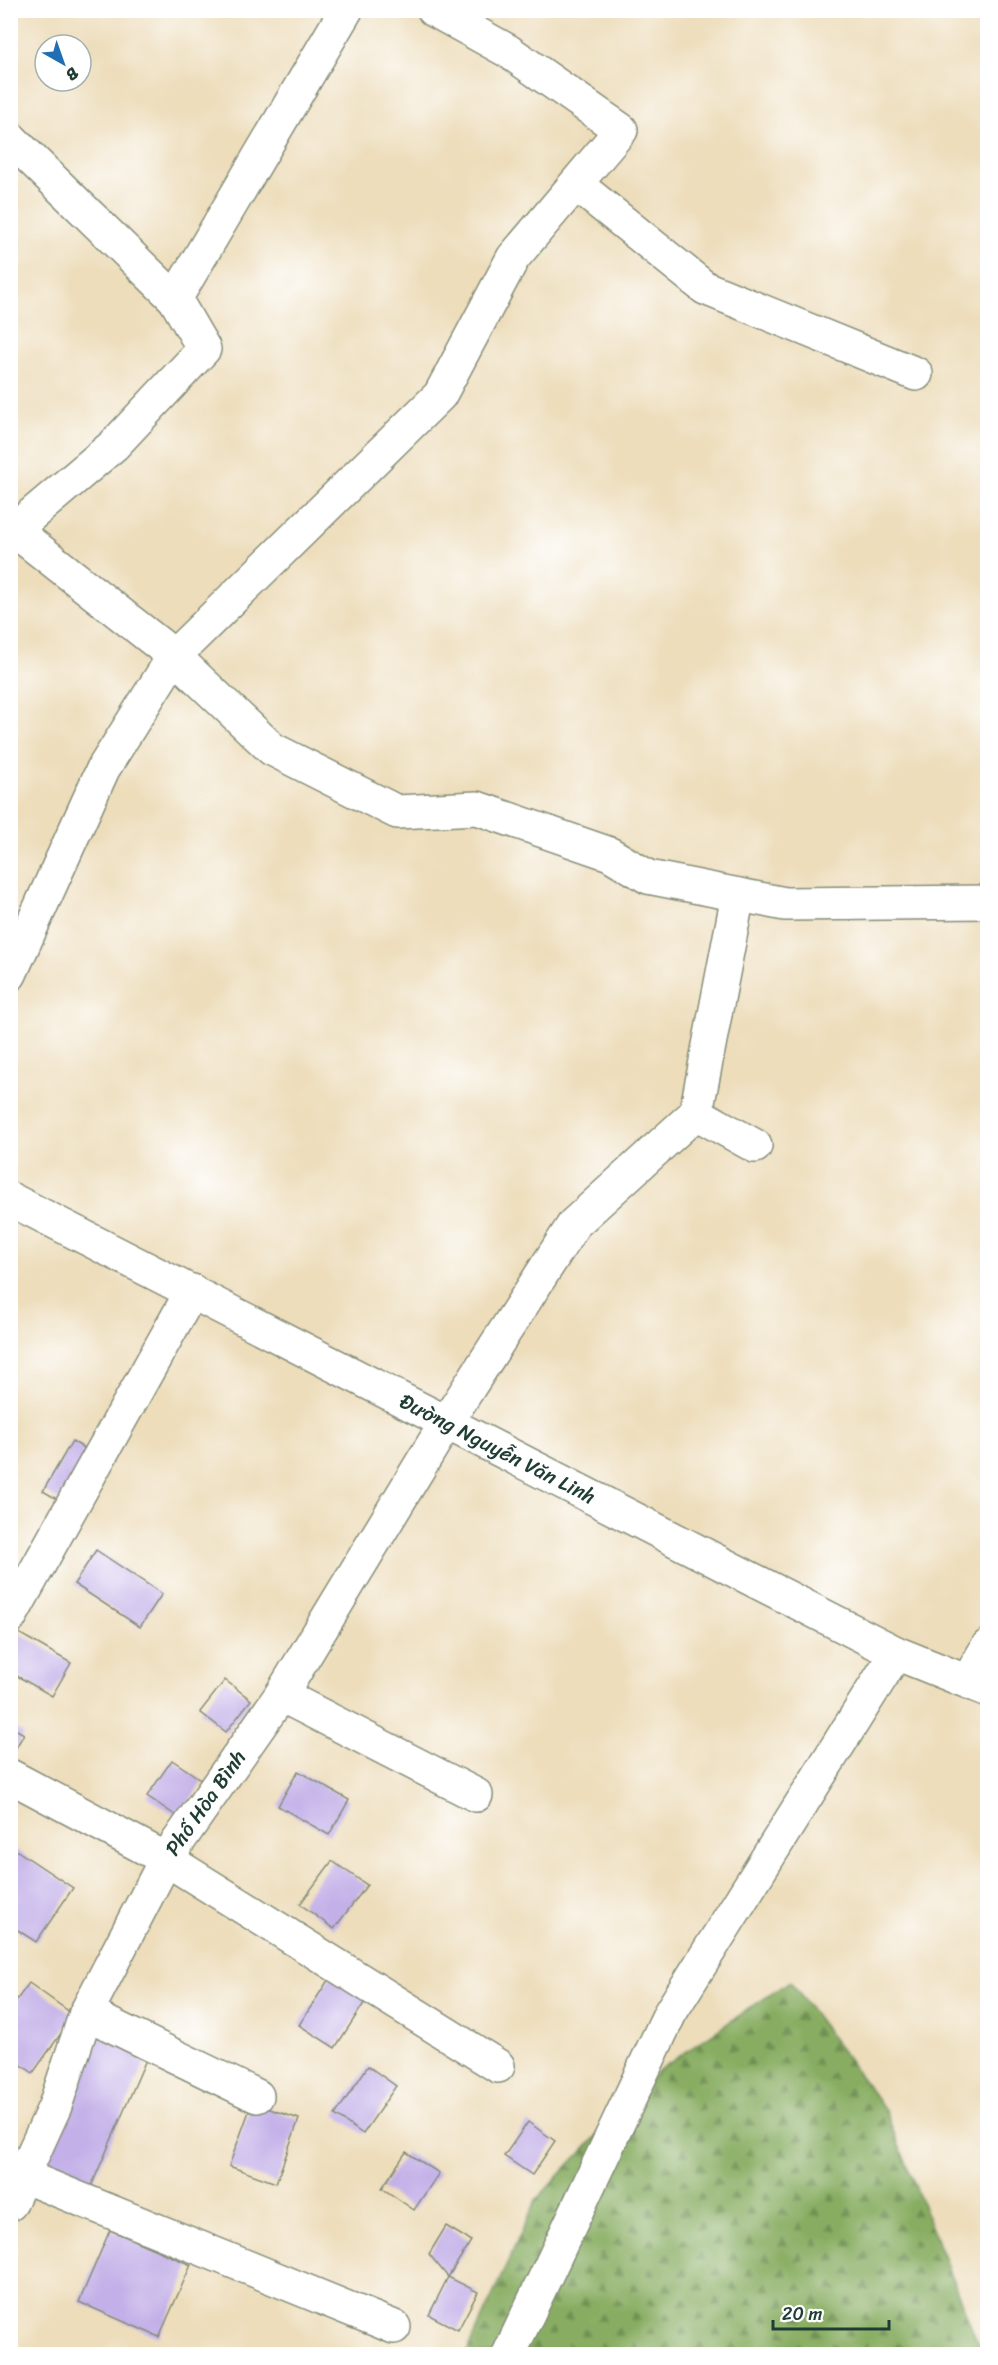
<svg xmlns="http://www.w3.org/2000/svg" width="998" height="2365" viewBox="0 0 998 2365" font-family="Sriracha,sans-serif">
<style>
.forest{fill:url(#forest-firs);stroke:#54754b;stroke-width:1.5}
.building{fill:#c3b0e8}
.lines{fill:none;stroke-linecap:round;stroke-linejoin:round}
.street-casing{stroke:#868d78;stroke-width:36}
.secondary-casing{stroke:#868d78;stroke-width:36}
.street{stroke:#fff;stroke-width:33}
.secondary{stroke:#fff;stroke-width:33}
.labels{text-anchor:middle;stroke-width:4.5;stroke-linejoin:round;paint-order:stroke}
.street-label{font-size:21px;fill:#1f3d34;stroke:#fff}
</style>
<defs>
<pattern id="forest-firs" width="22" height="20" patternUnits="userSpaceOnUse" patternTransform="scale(1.5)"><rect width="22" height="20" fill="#88ad62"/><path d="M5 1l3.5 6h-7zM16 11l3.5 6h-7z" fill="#6f8e52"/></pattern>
</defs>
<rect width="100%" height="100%" fill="#fff"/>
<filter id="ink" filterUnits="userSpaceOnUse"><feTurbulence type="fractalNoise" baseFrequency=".0167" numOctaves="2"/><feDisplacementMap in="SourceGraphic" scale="12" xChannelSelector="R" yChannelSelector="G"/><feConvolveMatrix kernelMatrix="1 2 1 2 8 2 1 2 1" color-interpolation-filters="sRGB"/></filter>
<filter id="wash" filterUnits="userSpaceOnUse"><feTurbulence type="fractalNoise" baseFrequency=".008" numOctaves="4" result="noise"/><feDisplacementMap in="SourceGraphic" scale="24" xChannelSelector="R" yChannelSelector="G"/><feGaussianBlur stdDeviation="1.35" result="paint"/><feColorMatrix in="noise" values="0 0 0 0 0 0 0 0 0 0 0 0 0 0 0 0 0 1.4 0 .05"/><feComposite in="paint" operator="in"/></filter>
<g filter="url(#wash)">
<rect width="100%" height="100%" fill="#edddbb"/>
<path class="forest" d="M790 1981 885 2110 982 2354H466L536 2200 659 2070Z"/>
<g id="blocks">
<g class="building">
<path d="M72 1441 99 1457 70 1507 43 1491Z"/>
<path d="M96 1550 162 1594 140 1627 74 1584Z"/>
<path d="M17 1632 71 1663 52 1696 10 1672V1644Z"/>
<path d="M225 1680 251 1700 226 1732 200 1712Z"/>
<path d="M10 1726 24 1734 10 1758Z"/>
<path d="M172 1760 203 1781 178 1817 147 1796Z"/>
<path d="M298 1771 349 1800 329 1835 278 1806Z"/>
<path d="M16 1850 73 1888 36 1942 10 1925V1858Z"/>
<path d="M332 1861 367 1885 334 1929 300 1904Z"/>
<path d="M334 1971 370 1994 335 2048 299 2025Z"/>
<path d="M29 1983 74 2015 33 2073 10 2057V2009Z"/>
<path d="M97 2034 148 2055 90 2189 41 2169Z"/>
<path d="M368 2066 396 2086 363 2134 335 2115Z"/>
<path d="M252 2103 299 2119 276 2183 229 2166Z"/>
<path d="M528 2122 555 2141 532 2175 504 2156Z"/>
<path d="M406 2152 439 2173 414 2210 382 2188Z"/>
<path d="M446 2226 471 2241 448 2277 478 2292 458 2330 429 2315 448 2277 429 2254Z"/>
<path d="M110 2230 191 2265 159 2337 79 2302Z"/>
</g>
</g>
</g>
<g filter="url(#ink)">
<use href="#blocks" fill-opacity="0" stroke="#868d78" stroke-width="1.5"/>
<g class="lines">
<defs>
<g id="street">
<path d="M434 10 508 51 621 130 513 258 440 395 174 656 272 749 397 812 477 808 610 854 648 877 785 904 988 902"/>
<path d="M10 138 175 299 204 349 114 445 10 533"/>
<path d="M576 184 705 288 916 374"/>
<path d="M175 299 346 10"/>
<path d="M10 536 24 538 174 656 103 769 10 974"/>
<path d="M738 895 696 1113 755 1146"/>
<path d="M10 1617 192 1291"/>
<path d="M968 1681 988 1646"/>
<path d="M281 1695 476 1795"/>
<path d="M10 1776 166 1859 498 2066"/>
<path d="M86 2013 257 2096"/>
<path d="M23 2176 394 2327"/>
<path id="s1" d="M10 2204 55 2106 86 2013 166 1859 281 1695 446 1423 574 1224 696 1113"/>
<path d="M509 2354 670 2013 896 1653"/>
</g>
<g id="secondary">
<path id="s2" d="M10 1199 896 1653 988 1690"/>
</g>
</defs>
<use href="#street" class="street-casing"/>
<use href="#secondary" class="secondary-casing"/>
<use href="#street" class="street"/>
<use href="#secondary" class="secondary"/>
</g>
</g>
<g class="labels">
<g class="street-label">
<text dy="7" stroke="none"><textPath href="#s2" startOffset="548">Đường Nguyễn Văn Linh</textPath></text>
<text dy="7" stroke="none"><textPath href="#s1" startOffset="448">Phố Hòa Bình</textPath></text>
</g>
</g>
<rect width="998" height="2365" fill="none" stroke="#fff" stroke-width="36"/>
<g transform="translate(63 63) rotate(140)"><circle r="28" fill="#ffffff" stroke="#a5b1ae" stroke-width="1.5"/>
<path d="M0-4.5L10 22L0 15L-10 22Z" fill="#1f6fb2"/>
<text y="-9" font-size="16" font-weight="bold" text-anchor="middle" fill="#1f3d34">B</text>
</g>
<path d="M773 2320v9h116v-9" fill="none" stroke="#1f3d34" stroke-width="3"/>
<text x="782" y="2320" font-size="18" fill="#1f3d34" stroke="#ffffff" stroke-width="4.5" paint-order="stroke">20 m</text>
</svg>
